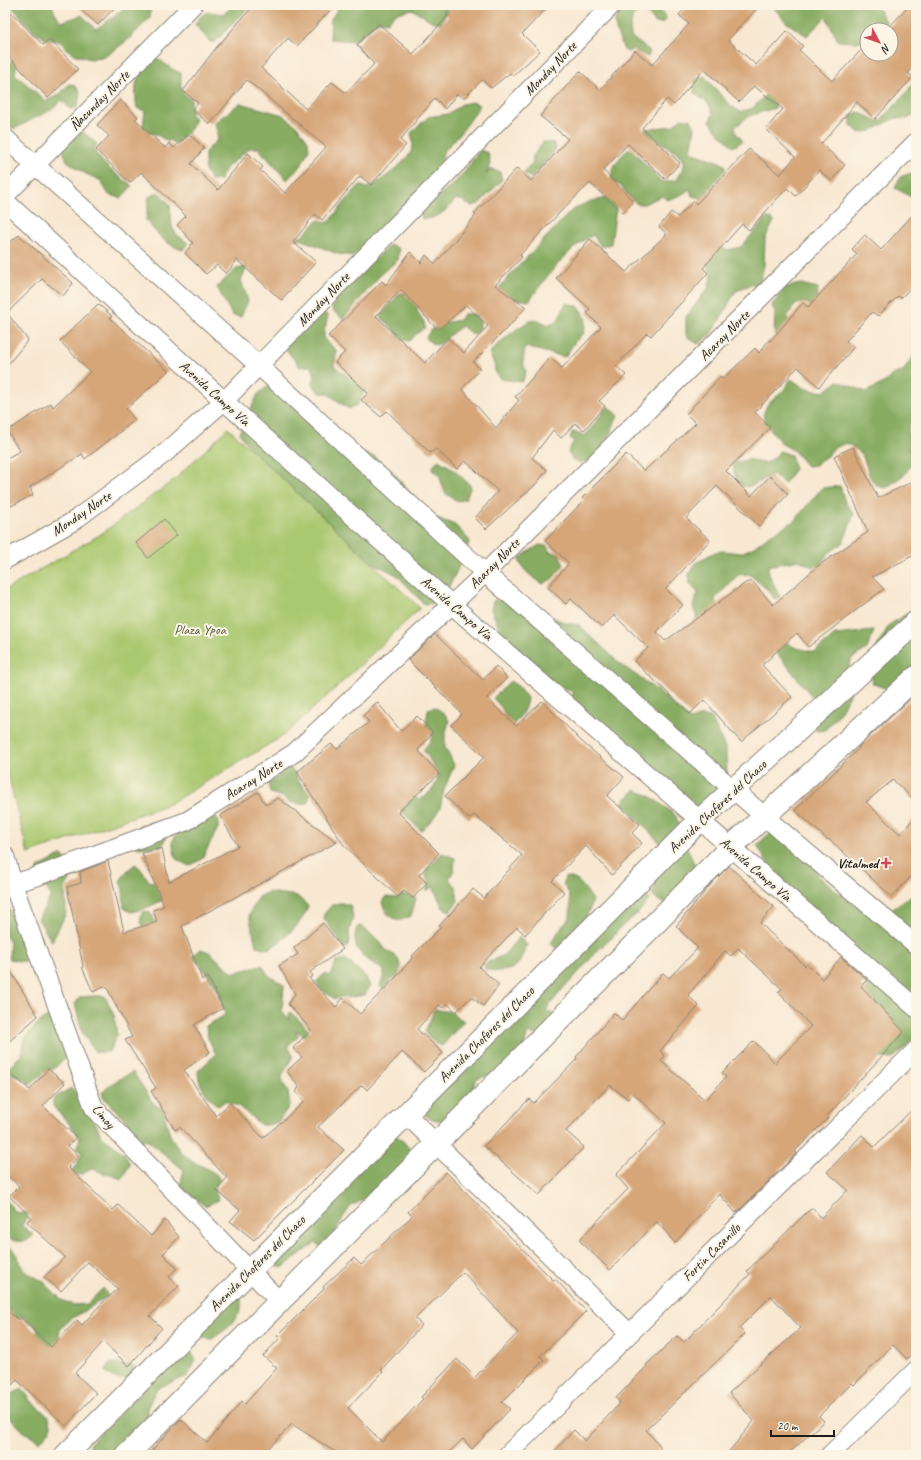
<svg xmlns="http://www.w3.org/2000/svg" width="921" height="1460" viewBox="0 0 921 1460" font-family="Caveat,sans-serif">
<style>
.green{fill:#aac86f;stroke:#637246}
.forest{fill:#87ac62;stroke:#52643f}
.building{fill:#d6a679;fill-rule:evenodd}
.lines{fill:none;stroke-linecap:round;stroke-linejoin:round}
.minor-casing{stroke:#8a8277;stroke-width:20}
.tertiary-casing{stroke:#8a8277;stroke-width:24}
.minor{stroke:#fff;stroke-width:18}
.tertiary{stroke:#fff;stroke-width:22}
.poi-dot{fill:#d1495b;stroke:#fcf5e5;stroke-width:1.5}
.labels{text-anchor:middle;stroke-width:4;stroke-linejoin:round;paint-order:stroke}
.street-label{font-size:14px;fill:#1c1c1c;stroke:#fcf5e5}
.park-label{font-size:14px;fill:#4e5839;stroke:#fcf5e5}
.poi-label{font-size:14px;font-weight:bold;fill:#1c1c1c;stroke:#fcf5e5;text-anchor:end}
</style>
<rect width="100%" height="100%" fill="#fcf5e5"/>
<filter id="ink" filterUnits="userSpaceOnUse"><feTurbulence type="fractalNoise" baseFrequency=".025" numOctaves="2"/><feDisplacementMap in="SourceGraphic" scale="8" xChannelSelector="R" yChannelSelector="G"/><feConvolveMatrix kernelMatrix="1 2 1 2 8 2 1 2 1" color-interpolation-filters="sRGB"/></filter>
<filter id="wash" filterUnits="userSpaceOnUse"><feTurbulence type="fractalNoise" baseFrequency=".012" numOctaves="4" result="noise"/><feDisplacementMap in="SourceGraphic" scale="16" xChannelSelector="R" yChannelSelector="G"/><feGaussianBlur stdDeviation="0.9" result="paint"/><feColorMatrix in="noise" values="0 0 0 0 0 0 0 0 0 0 0 0 0 0 0 0 0 1.4 0 .05"/><feComposite in="paint" operator="in"/></filter>
<g filter="url(#wash)">
<rect width="100%" height="100%" fill="#f8e8d2"/>
<path class="green" d="M228 428 420 608 351 674 283 736 169 804 28 854 5 763V590L101 534 175 479Z"/>
<g class="forest">
<path d="M10 5H53V9L61 22 82 15 96 29 116 15 126 5H151L150 18 128 40 106 56 91 59 76 55 69 51 59 41 45 39 33 30Z"/>
<path d="M233 5H251L215 42H210L195 24C204 11 207 11 222 14L226 12Z"/>
<path d="M340 5H450L441 23 433 22 412 9 395 14 388 22 379 21 354 41 330 39 331 19Z"/>
<path d="M624 5C645 5 655 0 667 19L662 23H655L649 15 641 10 633 16 630 27 631 37 650 51 648 57 633 49 628 52 624 50 617 33 614 21Z"/>
<path d="M775 5H876L887 23 882 30H867V44L862 41 857 42 838 41 826 17 807 36 786 22 773 7Z"/>
<path d="M16 55 17 64 15 74 46 101 60 94 69 84 74 85 80 91 78 107 70 109 62 100 53 109 14 129 5 123V69Z"/>
<path d="M155 57C164 62 171 70 181 73 181 86 179 92 191 99V115L195 118 191 129 175 145 170 140 168 142C159 136 152 130 142 134L145 111 137 108C133 86 136 71 155 57Z"/>
<path d="M704 76 729 104 740 112 753 108 772 88 776 92 775 108 749 116 735 127 736 133 743 141 733 147 716 130 710 121 713 113 708 103 694 93 695 80Z"/>
<path d="M916 78V113L908 119 895 118 871 131 859 133 851 125V116L858 112 875 120 880 121C893 108 907 94 916 78Z"/>
<path d="M472 102 480 105C470 122 457 138 443 152L442 170 421 193H414L373 237 354 256 338 254 300 239 290 240 293 237 302 236 318 220 328 223 354 191 360 185 367 188C379 183 412 159 413 146 413 142 412 137 411 133L428 117 448 114 462 104Z"/>
<path d="M240 103 283 115 297 126 308 141 309 149 301 166 287 180 258 148H250L227 167 220 180 212 181 205 171V152L218 139 215 122Z"/>
<path d="M681 118 691 120 695 128 691 152 717 161 725 165V170L708 190 706 199 692 196 690 189 681 195 667 200 662 196 644 204H637L628 195 622 187 612 180C609 167 621 156 630 148L662 182 677 180 685 164 682 157 651 136 645 129 673 126Z"/>
<path d="M75 125 97 144 93 150 103 162 111 170 132 186 121 198 109 195 100 180 86 174 67 161 63 150Z"/>
<path d="M543 142 554 143 556 149 531 178 525 174 524 171 532 165 533 156Z"/>
<path d="M480 150 488 153 490 164 486 174 490 169 500 172 502 180 479 204 472 206 464 203 466 198 464 201 456 199C446 211 438 219 422 219L420 211C433 198 449 189 461 176 468 168 474 158 480 150Z"/>
<path d="M911 173H916V192L911 197 895 188 900 177Z"/>
<path d="M158 192 170 204 172 227 176 234 188 243 183 250C166 245 157 234 146 220L149 197Z"/>
<path d="M609 198 616 208 611 244 601 247 593 235C566 249 547 277 529 301L507 298 494 294 512 273 571 211C583 203 594 200 609 198Z"/>
<path d="M767 217 774 221 765 239 764 265 760 283 744 287 735 292 724 313 710 335 698 344 686 336V317L708 288 712 275 707 264 708 249 718 247 728 250 741 247Z"/>
<path d="M390 244 399 249 398 260 383 272 343 319 332 310 335 299Z"/>
<path d="M247 267 241 280 248 301 241 317 232 315 217 287 236 269Z"/>
<path d="M801 284 818 288C817 298 818 303 815 314L809 304 803 302 795 305 787 317 788 321 778 339 774 332 775 313 772 305 786 287Z"/>
<path d="M400 293 407 294 417 304V311L424 322 425 328 416 334 410 341 401 340 391 326 380 317Z"/>
<path d="M566 303 578 306 586 318 584 333 574 343 565 357 525 347 523 361 526 372 522 382 501 379 495 373V366L489 353C496 345 524 321 534 320 539 320 545 323 549 325L558 320Z"/>
<path d="M324 313 328 316 324 332V339L337 351 334 366 347 376 357 374 367 386 358 404 349 409 327 393H320L312 385 315 375 311 366 300 367 288 352 284 342 318 315Z"/>
<path d="M464 314H474L480 322V329L473 335 462 326C457 330 451 333 447 338 438 346 435 348 426 338 432 324 445 323 459 320Z"/>
<path d="M916 352V418L910 423 908 434 912 463 905 474 886 488C869 487 869 470 863 457 860 451 852 446 846 443L834 448 830 453 816 465 807 466 793 450 782 444 766 424 763 415 767 405 784 390 791 379 806 389 824 392 838 381 866 392 887 381 891 376 904 370Z"/>
<path d="M278 378 359 452 375 457 396 475 427 514 455 525 470 541 454 577 440 603 424 604 397 575 371 562 251 449 239 433 258 394Z"/>
<path d="M608 406 618 416C613 427 603 452 592 459 588 461 583 462 580 463L572 459 568 452 574 441 570 438 572 432 579 433 585 436Z"/>
<path d="M780 451 791 455 795 469 784 484 773 474C755 485 738 498 733 466L735 463 749 459 756 462 764 463 773 459Z"/>
<path d="M438 460 452 468 471 486 466 499 457 501 445 493 439 475 431 469Z"/>
<path d="M840 486 845 502 854 514 843 543 830 552 819 565 813 567 799 560 768 566 769 574 780 597 775 599 768 590 749 574 738 575 715 599 719 614 697 620 693 606 698 593 690 584 689 574 697 562 715 552 723 551 741 553 754 547 767 537 794 521 822 488Z"/>
<path d="M539 545 547 546 549 551 559 554 564 565 552 579 543 584C533 577 521 571 519 558Z"/>
<path d="M506 598 566 623 579 625 619 663 658 691 690 720 701 716 711 717 726 750 727 771 720 802 697 818 682 820 672 805 671 780 636 757 571 700 573 692 557 685 509 651 491 609 493 601Z"/>
<path d="M916 608V678L895 692 872 683 871 658 889 625Z"/>
<path d="M874 631 867 649 851 659 849 674 851 692 839 714 825 730 817 731 807 717 814 699 776 652 774 636 796 648 815 652 835 635Z"/>
<path d="M510 681 518 686 527 698C526 710 520 717 512 726L501 707 493 698Z"/>
<path d="M435 707 445 714 449 721 445 736V748L449 754 454 765 444 790 440 808 432 820 421 831 400 810 411 794 419 800C430 793 436 788 439 774 433 767 430 758 423 750L431 740 433 732 426 725 428 709Z"/>
<path d="M288 765 294 771 298 780 310 794 308 803 299 804 288 802 283 797 270 793 268 783 273 781 280 774V766Z"/>
<path d="M635 790 650 796 668 809 676 816 680 831 695 866 694 875 664 904 652 896 658 875 672 858C657 837 638 822 622 802Z"/>
<path d="M213 814 219 820 218 828 202 859 189 866 176 859 172 842 178 832Z"/>
<path d="M153 822 164 826 166 838 162 846 138 848 133 838 139 826Z"/>
<path d="M787 832 810 860 818 875 846 899 861 909 877 915 893 908 916 892V1035L904 1049 891 1059 872 1057 862 1020 867 992 865 981 859 965 775 877 757 845 770 833Z"/>
<path d="M442 853 455 858 454 870 449 879 456 886 458 901 450 911 443 908 433 887 426 891 429 884C428 881 426 878 426 875 426 867 437 859 442 853Z"/>
<path d="M62 855 76 870 65 888 66 913 52 942 38 919 51 896 44 884 35 877 38 868Z"/>
<path d="M135 864 140 868 150 882 165 878 171 882 172 894C159 903 146 909 131 912L124 908 123 890 120 881 126 872Z"/>
<path d="M565 877C580 878 584 887 592 899 590 918 575 934 564 949L555 948 551 943 560 929 570 918C570 907 573 894 563 886Z"/>
<path d="M268 892 297 896 308 906C304 922 283 941 269 949L256 946 249 915 258 897Z"/>
<path d="M403 894 413 898H416L411 916C408 917 404 919 401 920 391 921 384 911 382 902L385 897 398 898Z"/>
<path d="M5 896 9 909 18 929 25 962 9 959 10 941 5 935Z"/>
<path d="M634 896 650 899 639 912 619 929 613 937 599 949 571 981 564 987 546 1010 560 1018 549 1038 528 1033 518 1065 507 1076 489 1075 477 1079 470 1094 479 1105 467 1120H432L424 1114 420 1109Z"/>
<path d="M341 903 350 905 353 916 349 933 350 941 347 948 342 944 324 919V914L333 904Z"/>
<path d="M143 911 149 912 152 915 163 940C151 934 134 927 143 911Z"/>
<path d="M361 926 380 942 386 950 398 958 401 967 397 976 390 980 384 989 380 986 384 974V970C366 959 349 951 357 927Z"/>
<path d="M519 937 527 945C524 950 522 958 519 963 512 972 495 973 485 969L484 965 490 961 504 955Z"/>
<path d="M201 949 209 952 233 973 262 965 268 975 284 985 282 1011 291 1021 289 1016 290 1012C299 1019 317 1037 318 1048L296 1030 298 1036 288 1046 293 1056 281 1078 288 1092 290 1105 278 1122 268 1125H261L238 1106 225 1101 218 1106C207 1097 198 1086 198 1071L216 1054 208 1038 206 1026 225 1015 219 992 201 965 192 957Z"/>
<path d="M345 959 366 977 370 987 365 995 347 998 345 996 335 999 321 989 316 982 324 974 330 976 336 961Z"/>
<path d="M93 996H105L114 1015 117 1035 109 1052H95L82 1032 75 1004 80 997Z"/>
<path d="M435 1009 450 1012 464 1021 442 1046C434 1044 429 1038 425 1031Z"/>
<path d="M53 1015 71 1047 64 1059 53 1070 48 1069 30 1084 20 1077 5 1071 21 1055 24 1039 35 1026 42 1020Z"/>
<path d="M133 1072 154 1104 163 1110 170 1135 180 1151 193 1162 208 1169 217 1175 220 1180 214 1189 219 1200 205 1206 180 1186 184 1170 148 1141 138 1140 124 1118 104 1099 102 1092 116 1081Z"/>
<path d="M71 1088 83 1097 102 1137 124 1153 130 1164 122 1179 92 1169 82 1174H71L82 1153 76 1149 80 1139 73 1128 53 1106V1099Z"/>
<path d="M390 1130 404 1142 413 1153 396 1183 351 1206 344 1216 324 1252 316 1242 282 1268 267 1263Z"/>
<path d="M5 1198 15 1212 24 1213 31 1205 33 1210 26 1218 22 1226 34 1235C24 1244 16 1243 5 1236Z"/>
<path d="M5 1244C15 1248 20 1260 23 1270L44 1282 62 1300 73 1305 87 1304 103 1288 108 1296 68 1321 60 1330 55 1356 33 1343 38 1330 33 1324 21 1316 9 1325 5 1321 10 1309 5 1307Z"/>
<path d="M241 1297V1311L228 1328 212 1339 203 1338 202 1332 225 1302Z"/>
<path d="M187 1345 196 1360 188 1376 157 1388 149 1404 146 1420 138 1434 126 1446 106 1455H93L89 1444Z"/>
<path d="M110 1363C118 1363 126 1366 134 1366L132 1377C120 1380 113 1380 105 1371Z"/>
<path d="M22 1389 28 1396 30 1401 48 1415 52 1427 40 1442 23 1431 10 1418H5V1397Z"/>
</g>
<g id="blocks">
<g class="building">
<path d="M76 5H117L98 25Z"/>
<path d="M254 5H335L297 46 288 38 261 68 306 109 332 82 346 93 374 64 357 45 368 33 379 24 413 54 448 16 446 14 454 5H549L522 34 540 51 513 76 510 73 491 88 482 80 464 98 457 94 445 109 435 98 400 140 406 145 371 185 360 176 322 220 315 214 293 242 316 262 281 300 237 260 226 274 217 265 206 274 185 253 193 243 177 225 186 216 141 172 130 183 96 150 109 136 97 125 120 100 138 117 135 119 165 148 169 143 174 148 189 134 204 148 191 164 218 190 248 153 263 167 260 170 285 193 326 147 247 80 210 124 192 110 198 103 183 91 216 48Z"/>
<path d="M688 5H760L728 40 756 65 787 31 803 46 799 50 832 81 864 47 867 50V54H891V30H886L910 5H916V65L908 73 913 77 875 119 857 102 821 144 845 165 831 181 819 170 796 196 787 188 749 230 742 224 703 268 708 273 651 336 647 333 616 366 626 375 599 401 605 406 584 430 575 423 561 438 553 430 532 458 547 470 535 485 486 529 475 518 498 491 465 461 457 469 436 449 430 453 387 411 381 417 361 400 368 393 335 362 345 352 328 336 382 281 386 285 410 252 421 263 426 255 435 264 476 215 474 214 517 168 531 181 568 139 540 116 580 71 600 90 635 50 652 65 689 24 679 15ZM704 69 739 102 754 86 783 109 766 129 795 157 780 175 749 149 696 204 694 201 678 217 671 212 659 227 667 234 626 272 590 239 556 278 590 309 587 313 601 327 562 368 550 358 515 397 519 400 496 428 462 389 480 369 473 362 512 323 526 307 495 285 522 257 520 255 562 210 590 183 623 213 633 201 603 170 628 144 665 179 680 163 642 128 667 99 674 105ZM401 290 438 330 466 305 488 326 464 353 448 338 425 363 376 316Z"/>
<path d="M5 6 43 45 49 39 78 69 48 98 5 53Z"/>
<path d="M916 211V282L901 298 898 296 878 316 872 312 846 341 854 347 819 387 798 367 755 412 770 428 726 471 751 496 770 476 788 494 759 526 717 486 686 518 710 540 666 589 683 605 657 632 665 641 747 582H753L773 605 819 565 868 532 834 456 853 447 878 498 916 480V554L872 577 884 589 808 647 797 633 762 665 792 697 741 742 704 700 690 714 634 661 648 648 614 615 602 628 571 599 566 604 548 587 569 563 545 541 584 500 582 498 626 454 644 471 696 423 686 414 721 376 723 379 755 348 759 353 769 340 770 341 803 303 808 307 857 254 852 249 865 235 881 250Z"/>
<path d="M19 235 73 283 63 296 42 279 7 313 28 340 5 368V246Z"/>
<path d="M98 304 112 316 110 318 168 371 126 409 135 420 85 459 82 454 30 487 33 495 5 509V459L20 451 7 431 51 403 53 407 90 372 60 341Z"/>
<path d="M164 519 177 535 148 558 136 543Z"/>
<path d="M435 634 483 680 496 666 507 678 487 698 516 726 542 701 582 742 624 777 607 796 640 824 632 833 642 843 612 875 586 846 552 881 564 892 525 935 517 927 479 967 499 985 483 1006 471 997 456 1012 447 1003 443 1008 439 1005 417 1029 443 1053 424 1072 402 1052 367 1090 362 1085 318 1127 344 1150 254 1240 230 1221 240 1210 216 1190 227 1178 180 1127 175 1130 151 1091 156 1088 125 1040 132 1037 106 986 93 992 82 967 83 966 67 887 81 883 80 872 108 861 124 932 157 922 153 910 164 906 142 853 162 848 169 882 238 846 220 816 258 792 266 805 278 798 337 842 182 926 202 980 208 977 223 1008 194 1025 210 1052 184 1070 216 1116 230 1103 263 1138 304 1102 296 1092 299 1087 287 1071 302 1057 293 1048 311 1030 288 1004 295 994 279 966 298 954 294 948 323 923 343 949 310 972 313 976 309 978 336 1007 343 998 360 1014 397 976 412 958 411 957 441 927 439 926 473 889 484 898 522 855 474 815 469 819 445 796 484 757 451 725 462 714 408 660Z"/>
<path d="M916 694V802L893 780 866 802 900 834 916 816V871L892 897 829 839 828 840 795 810 859 748V746Z"/>
<path d="M377 702 401 731 417 716 433 732 418 750 439 774 398 812 439 853 419 875 427 883 413 898 404 891 398 897 343 844 297 772 331 744 337 749 369 722 363 716Z"/>
<path d="M729 866 774 907 760 923 805 966 807 964 822 979 841 957 867 980 861 986 904 1032 827 1116 828 1118 795 1151 797 1153 736 1213 719 1194 675 1243 657 1222 610 1270 579 1240 628 1189 616 1175 666 1123 633 1093 628 1099 610 1085 566 1131 584 1147 539 1195 484 1146 529 1099 534 1103 577 1059 576 1057 614 1013 622 1020 663 973 669 978 698 948 676 926 712 883ZM738 948 782 989 778 992 811 1026 775 1063 754 1041 722 1073 726 1077 705 1100 661 1061 665 1056 660 1051 699 1006 688 995 725 951 731 956Z"/>
<path d="M5 962 38 1016 5 1045Z"/>
<path d="M5 1069 30 1090 48 1069 65 1083 43 1106 76 1137 68 1146 79 1156 68 1167 113 1210 118 1205 151 1236 165 1220 179 1237 163 1254 177 1268 169 1277 179 1286 150 1316 162 1328 129 1366 103 1342 75 1373 96 1393 66 1426 17 1380 5 1392V1308L18 1320 21 1318 51 1347 77 1320 82 1325 101 1304 118 1289 88 1262 61 1291 44 1277 65 1257 27 1222 31 1217 9 1196 19 1186 5 1173Z"/>
<path d="M916 1106V1349L907 1359 893 1345 854 1385 852 1383 819 1416 824 1421 787 1455H726L754 1421 729 1393 801 1328 771 1296 739 1328 745 1334 646 1430 661 1447 653 1455H551L574 1430 585 1441 620 1403 616 1398 647 1366 646 1365 677 1336 684 1342 750 1274 747 1271 807 1212 813 1208 821 1218 848 1190 827 1172 862 1135 874 1147Z"/>
<path d="M446 1172 553 1280 555 1279 586 1311 540 1356 544 1360 502 1402 510 1409 472 1449 463 1439 446 1455H340L292 1424 262 1455H147L181 1419 207 1443 242 1401 245 1404 277 1368 263 1356 280 1338 277 1336 324 1289 323 1287 354 1258 361 1265 412 1216 408 1212ZM463 1272 518 1333 475 1377 457 1359 421 1397 423 1399 382 1442 348 1408 383 1372 381 1370 422 1325 415 1319Z"/>
</g>
</g>
</g>
<g filter="url(#ink)">
<use href="#blocks" fill-opacity="0" stroke="#8a8277" stroke-width="1"/>
<g class="lines">
<defs>
<g id="minor">
<path d="M5 138 258 365 485 573 765 817 916 945"/>
<path d="M5 196 193 5"/>
<path d="M5 201 224 401 452 605 916 1008"/>
<path d="M5 560 72 522 164 454 224 401 612 5"/>
<path d="M5 856 13 884 94 1108 279 1301"/>
<path d="M5 886 35 877 187 821 294 753 485 573 916 142"/>
<path d="M406 1114 629 1333"/>
<path d="M507 1455 916 1050"/>
<path d="M830 1455 916 1370"/>
</g>
<g id="tertiary">
<path d="M66 1455 700 820 916 622"/>
<path d="M127 1455 731 847 916 677"/>
</g>
</defs>
<use href="#minor" class="minor-casing"/>
<use href="#tertiary" class="tertiary-casing"/>
<use href="#minor" class="minor"/>
<use href="#tertiary" class="tertiary"/>
</g>
</g>
<path class="poi-dot" d="M884 857h4v4h4v4h-4v4h-4v-4h-4v-4h4z"/>
<g class="labels">
<g class="street-label">
<text transform="translate(550 68) rotate(-46)" y="5">Monday Norte</text>
<text transform="translate(99 100) rotate(-45)" y="5">Ñacunday Norte</text>
<text transform="translate(323 299) rotate(-46)" y="5">Monday Norte</text>
<text transform="translate(724 335) rotate(-45)" y="5">Acaray Norte</text>
<text transform="translate(215 393) rotate(42)" y="5">Avenida Campo Vía</text>
<text transform="translate(81 513) rotate(-34)" y="5">Monday Norte</text>
<text transform="translate(494 563) rotate(-45)" y="5">Acaray Norte</text>
<text transform="translate(457 608) rotate(41)" y="5">Avenida Campo Vía</text>
<text transform="translate(253 779) rotate(-32)" y="5">Acaray Norte</text>
<text transform="translate(717 806) rotate(-43)" y="5">Avenida Choferes del Chaco</text>
<text transform="translate(756 869) rotate(41)" y="5">Avenida Campo Vía</text>
<text transform="translate(486 1034) rotate(-45)" y="5">Avenida Choferes del Chaco</text>
<text transform="translate(104 1116) rotate(51)" y="5">Limoy</text>
<text transform="translate(711 1252) rotate(-45)" y="5">Fortin Casanillo</text>
<text transform="translate(257 1263) rotate(-45)" y="5">Avenida Choferes del Chaco</text>
</g>
<g class="park-label">
<text x="200" y="634">Plaza Ypoa</text>
</g>
<g class="poi-label">
<text x="878" y="868">Vitalmed</text>
</g>
</g>
<rect width="921" height="1460" fill="none" stroke="#fcf5e5" stroke-width="20"/>
<g transform="translate(879 42) rotate(131)"><circle r="19" fill="#fcf5e5" stroke="#a29e95"/>
<path d="M0-3L7 15L0 10L-7 15Z" fill="#d1495b"/>
<text y="-6" font-size="11" font-weight="bold" text-anchor="middle" fill="#1c1c1c">N</text>
</g>
<path d="M771 1430v6h63v-6" fill="none" stroke="#1c1c1c" stroke-width="2"/>
<text x="777" y="1430" font-size="12" fill="#1c1c1c" stroke="#fcf5e5" stroke-width="3" paint-order="stroke">20 m</text>
</svg>
